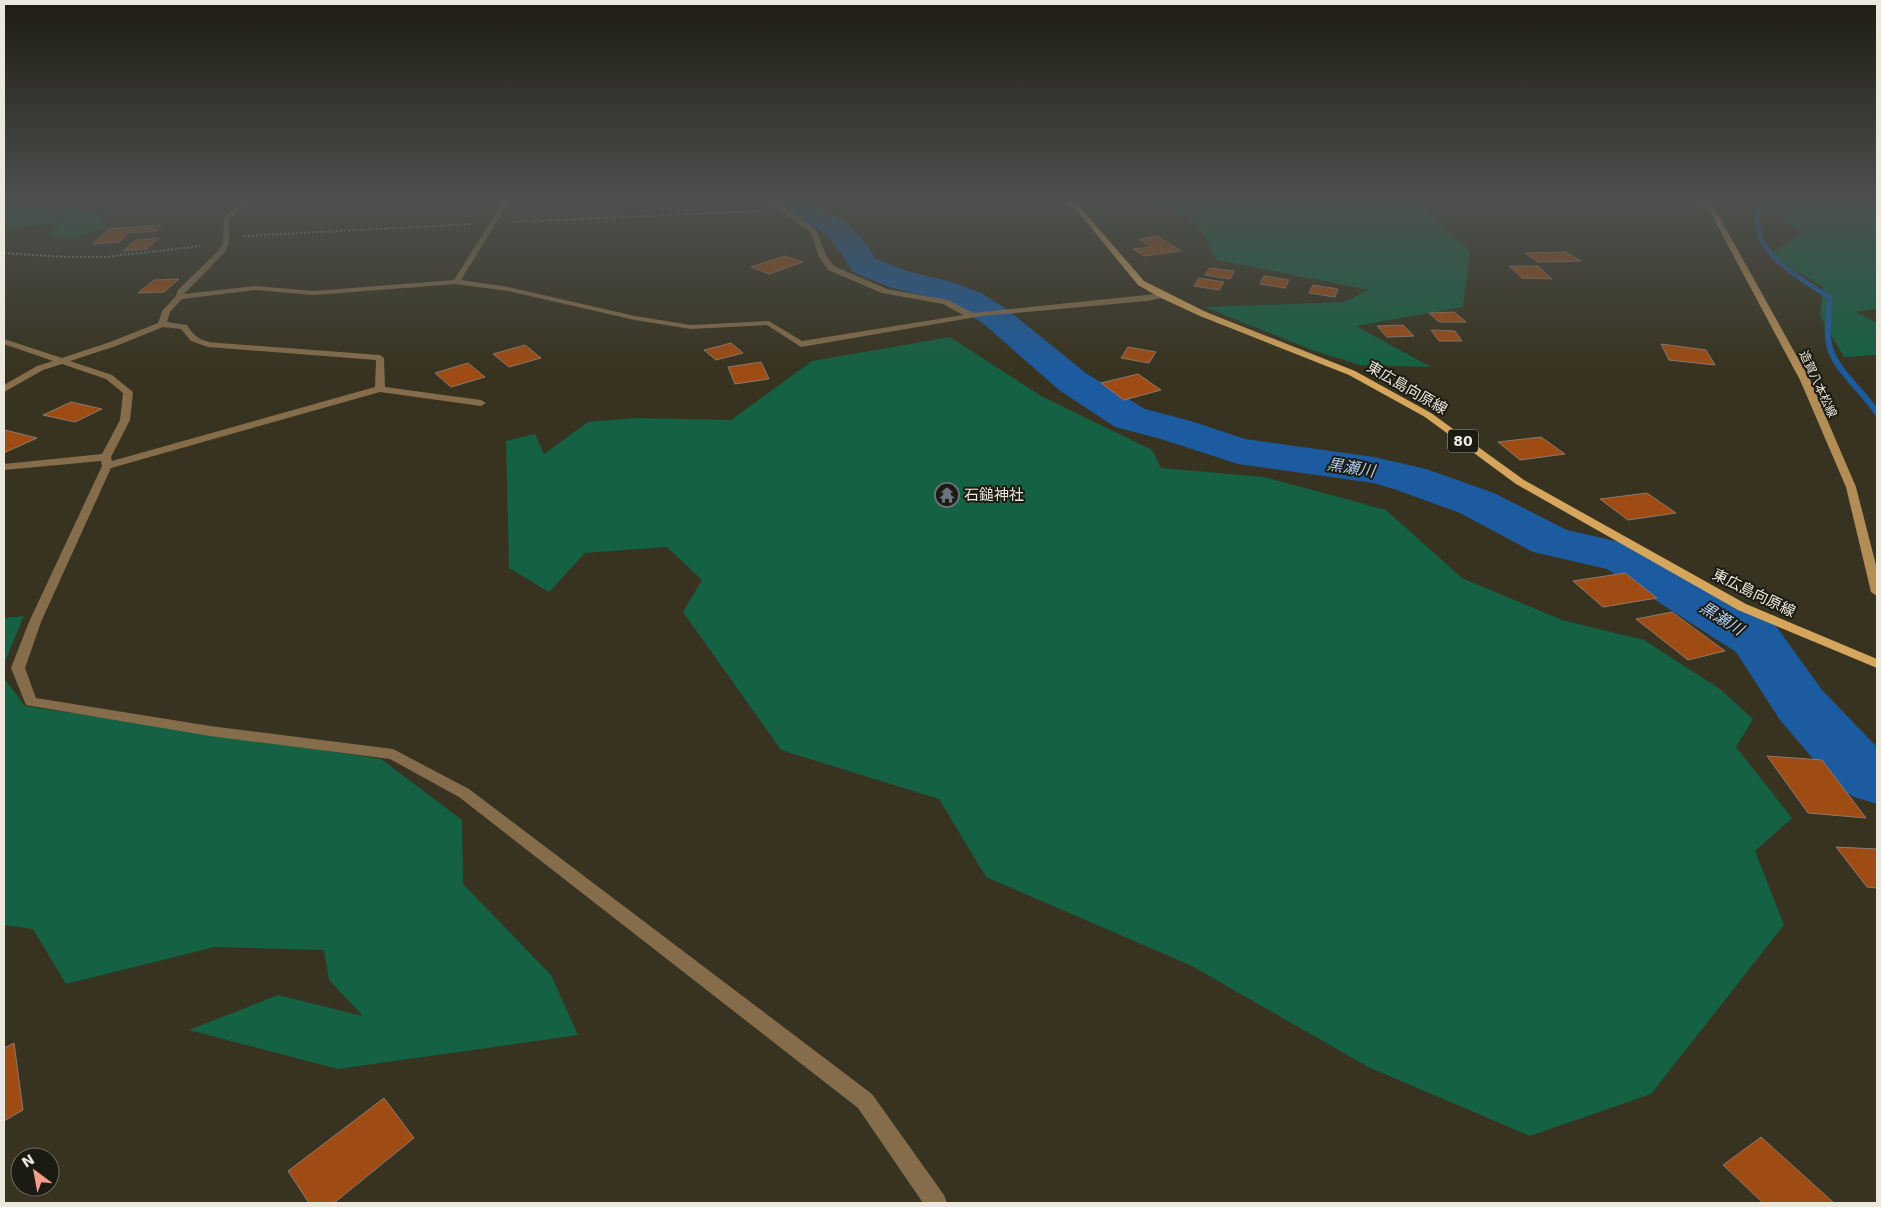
<svg xmlns="http://www.w3.org/2000/svg" width="1881" height="1207" viewBox="0 0 1881 1207" font-family="'DejaVu Sans','Noto Sans JP',sans-serif">
<style>
.green{fill:#146143}
.lines{fill:none;stroke-linecap:round;stroke-linejoin:round}
.stream-far1{stroke:#1c5b9f;stroke-width:5}
.stream{stroke:#1c5b9f;stroke-width:6}
.river{fill:#1c5b9f;fill-rule:evenodd}
.building{fill:#9e4c14;stroke:#8e796d}
.path{stroke:#918e7f;stroke-width:2;stroke-dasharray:2 2;stroke-linecap:butt}
.street{fill:#856d4b;fill-rule:evenodd}
.secondary{fill:#b38d56;fill-rule:evenodd}
.primary{fill:#d6a65c;fill-rule:evenodd}
.labels{text-anchor:middle;stroke-width:4;stroke-linejoin:round;paint-order:stroke}
.far-street-label{font-size:12px;fill:#ebe9de;stroke:#1c1b12}
.shield{fill:#1c1b12;stroke:#adaba1;stroke-width:1}
.shield-label{font-size:14px;font-weight:bold;fill:#ebe9de}
.street-label{font-size:15px;fill:#ebe9de;stroke:#1c1b12}
.poi-label{font-size:15px;fill:#ebe9de;stroke:#1c1b12;text-anchor:start}
.water-label{font-size:16px;font-style:italic;fill:#b0cff5;stroke:#1c1b12}
</style>
<rect width="100%" height="100%" fill="#373320"/>
<g class="green">
<path d="M1138 202H1417L1470 251 1463 307 1356 326 1431 367 1360 365 1312 350 1205 307 1344 302 1369 290 1217 260 1200 228 1176 209Z"/>
<path d="M1756 202H1877V309L1856 312 1877 323V355L1844 357 1820 316 1823 287 1769 254 1801 234 1785 220Z"/>
<path d="M69 208 98 214 108 228 73 238 47 236 61 223 4 228V209Z"/>
<path d="M950 337 1041 396 1152 450 1161 468 1264 477 1386 510 1462 578 1562 620 1644 640 1720 689 1753 719 1736 747 1792 818 1755 851 1784 925 1651 1094 1530 1136 1368 1067 1192 966 986 877 939 799 781 750 683 612 702 580 667 547 585 553 549 592 509 568 506 441 535 434 544 454 588 422 634 418 731 420 812 361Z"/>
<path d="M24 616 4 664V618Z"/>
<path d="M4 678 25 706 381 759 462 820 463 884 551 975 578 1035 338 1069 189 1030 278 995 363 1016 329 980 324 950 215 947 66 984 33 929 4 925Z"/>
</g>
<g class="lines">
<path class="stream-far1" d="M1751 202C1762 213 1755 226 1761 239 1774 265 1807 282 1830 298L1828 318"/>
<path class="stream" d="M1829 317C1820 363 1855 379 1877 413"/>
<path class="river" d="M786 202H812L817 208 845 221 867 245 876 259 910 272 952 282 981 293 1008 310 1087 374 1145 409 1191 421 1245 439 1374 457 1426 469 1494 493 1567 530 1642 547 1776 626 1822 690 1877 747V804L1854 797 1837 787 1780 720 1736 652 1607 569 1533 552 1460 513 1394 489 1373 483 1238 464 1161 439 1115 427 1059 390 984 324 957 307 930 297 889 287 853 272 842 254 825 233 797 220Z"/>
</g>
<g class="building">
<path d="M161 225 156 231 128 233 120 242 93 244 108 229Z"/>
<path d="M1157 236 1181 251 1144 256 1133 249 1151 247 1139 239Z"/>
<path d="M159 238 147 249 123 251 136 240Z"/>
<path d="M1566 252 1581 261 1538 262 1525 253Z"/>
<path d="M785 256 803 262 769 274 751 267Z"/>
<path d="M1509 266H1538L1552 279 1522 278Z"/>
<path d="M1210 268 1234 271 1230 279 1205 275Z"/>
<path d="M1264 276 1289 280 1285 288 1260 284Z"/>
<path d="M1199 278 1224 282 1219 290 1194 286Z"/>
<path d="M179 279 164 292 138 293 154 280Z"/>
<path d="M1313 285 1338 289 1335 297 1309 293Z"/>
<path d="M1454 312 1466 322H1439L1429 313Z"/>
<path d="M1403 325 1414 336 1387 337 1377 326Z"/>
<path d="M1431 330 1455 331 1462 341H1439Z"/>
<path d="M731 343 743 353 716 360 704 350Z"/>
<path d="M1661 344 1706 350 1715 365 1669 360Z"/>
<path d="M525 345 541 358 509 367 493 354Z"/>
<path d="M1128 347 1156 352 1149 363 1121 358Z"/>
<path d="M761 362 769 379 735 384 728 367Z"/>
<path d="M468 363 485 377 451 387 435 373Z"/>
<path d="M1138 374 1161 390 1124 400 1101 383Z"/>
<path d="M71 402 102 409 75 422 43 415Z"/>
<path d="M4 431 5 430 37 438 6 452H4Z"/>
<path d="M1541 437 1565 454 1520 460 1498 442Z"/>
<path d="M1647 493 1676 513 1628 520 1600 499Z"/>
<path d="M1625 573 1657 598 1603 607 1573 581Z"/>
<path d="M1672 612 1725 651 1688 660 1636 619Z"/>
<path d="M1767 756 1822 760 1866 818 1808 813Z"/>
<path d="M1836 847 1877 849V888L1867 887Z"/>
<path d="M14 1043 23 1110 4 1121V1048Z"/>
<path d="M384 1098 414 1138 334 1203H309L288 1171Z"/>
<path d="M1761 1137 1834 1203H1763L1723 1165Z"/>
</g>
<g class="lines">
<g class="path">
<path d="M514 222 760 211"/>
<path d="M244 236 470 224"/>
<path d="M4 253 64 257H105L200 246"/>
</g>
<path class="street" d="M244 202H251L229 219V243L225 252 184 294 255 286 314 291 454 280 503 202H509L461 280 508 287 635 316 691 325 769 321 802 341 963 315 943 304 882 293 828 270 819 257 811 232 781 211 772 202H778L816 230 827 257 834 266 887 289 948 300 973 313 1165 293V297L1147 301 982 316 801 347 767 325 691 329 635 320 508 291 456 284 314 295 255 290 182 299 170 312 167 322 187 325C195 339 204 342 219 343L380 355 384 358 385 387 481 400 486 403 481 406 380 392 111 468 41 622 25 668 36 698 210 726 393 749 469 789 872 1094 944 1195 947 1203H923L858 1108 459 797 390 759 210 736 26 705 11 668 29 622 102 466 101 461 4 470V464L102 454 120 420 123 393 106 379 62 364 43 370 4 392V385L37 366 53 361 4 344V339L62 358 110 342 158 323 162 311 176 296 178 290 218 251 223 243 224 217ZM163 327 181 329 191 341 208 347 376 360 375 387 112 461 111 457 130 420 133 392 112 375 70 361 116 346Z"/>
<path class="secondary" d="M1699 202H1706L1715 209 1810 380 1856 487 1877 569V596L1871 592 1846 487 1800 380 1709 210Z"/>
<path class="primary" d="M1063 202H1070L1079 206 1144 281 1206 312 1355 371 1431 413 1524 480 1746 604 1877 659V668L1738 610 1516 484 1425 417 1349 375 1200 316 1159 297 1138 285 1075 208Z"/>
</g>
<linearGradient id="sky" x2="0" y2="1"><stop stop-color="#1e1c12"/><stop offset="0.54" stop-color="#4d504e"/><stop offset="1" stop-color="#4d504e" stop-opacity="0"/></linearGradient>
<rect width="1881" height="371" fill="url(#sky)"/>
<defs>
<symbol id="temple-ring" viewBox="-11 -11 22 22"><circle r="9.5" fill="#1c1b12" stroke="#6b7280" stroke-width="1.5"/><path d="M0-6L5-2H3V0L6.5 2.5H4V6H1.5V3h-3V6H-4V2.5H-6.5L-3 0V-2H-5Z" fill="#6b7280"/></symbol>
</defs>
<g fill-rule="evenodd">
<use href="#temple-ring" x="933" y="481" width="28" height="28"/>
</g>
<g class="labels">
<g class="far-street-label">
<text transform="translate(1818 384) rotate(65)" y="4">造賀八本松線</text>
</g>
<rect class="shield" x="1448" y="429.5" width="30" height="23" rx="4"/>
<g class="shield-label">
<text x="1463" y="446">80</text>
</g>
<g class="street-label">
<text transform="translate(1407 388) rotate(30)" y="5">東広島向原線</text>
<text transform="translate(1754 593) rotate(26)" y="5">東広島向原線</text>
</g>
<g class="poi-label">
<text x="964" y="500">石鎚神社</text>
</g>
<g class="water-label">
<text transform="translate(1351 467) rotate(9)" y="6">黒瀬川</text>
<text transform="translate(1722 618) rotate(32)" y="6">黒瀬川</text>
</g>
</g>
<rect width="1881" height="1207" fill="none" stroke="#ebe9de" stroke-width="10"/>
<g transform="translate(35 1172) rotate(328)"><circle r="24" fill="#1c1b12" stroke="#6f6d64"/>
<path d="M0-4L9 19L0 12L-9 19Z" fill="#f49e89"/>
<text y="-8" font-size="14" font-weight="bold" text-anchor="middle" fill="#ebe9de">N</text>
</g>
</svg>
